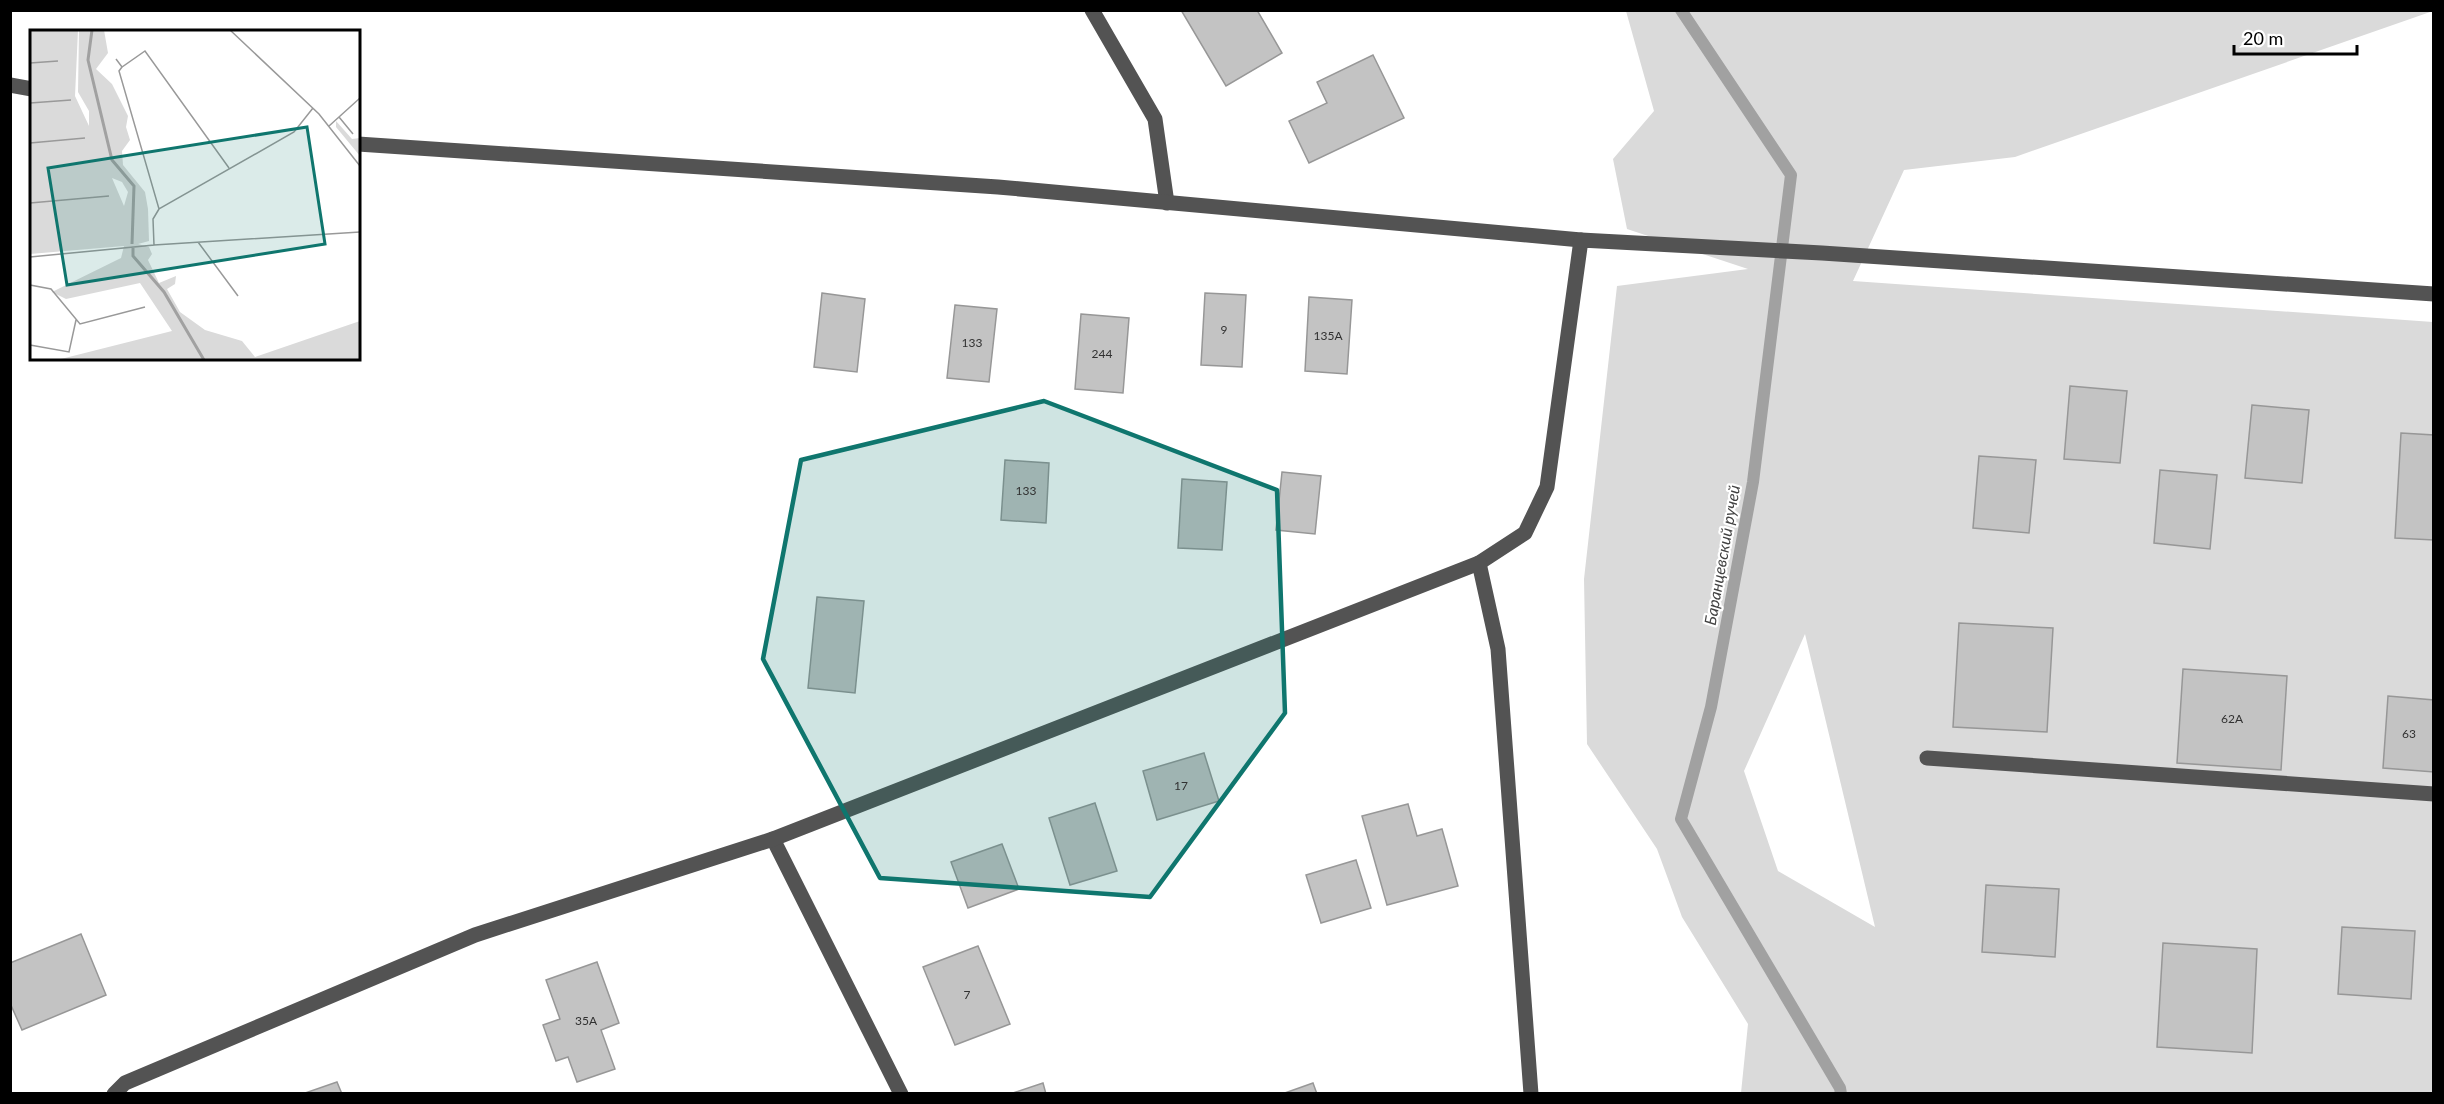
<svg xmlns="http://www.w3.org/2000/svg" width="2444" height="1104" viewBox="0 0 2444 1104" font-family="Lato,sans-serif">
<style>
.green{fill:#dadada;fill-rule:evenodd}
.lines{fill:none;stroke-linecap:round;stroke-linejoin:round}
.stream{stroke:#a1a1a1;stroke-width:12}
.building{fill:#c3c3c3;stroke:#979797;stroke-width:1.5}
.minor{stroke:#535353;stroke-width:15}
.marked{fill:#0f766e;fill-opacity:0.2;stroke:#0f766e;stroke-width:4.5;stroke-linejoin:round}
.labels{text-anchor:middle;stroke-width:4.5;stroke-linejoin:round;paint-order:stroke}
.number-label{font-size:12px;fill:#313131}
.water-label{font-size:16px;font-style:italic;fill:#424242;stroke:#fff}
.inset-river{fill:none;stroke:#a1a1a1;stroke-width:3}
.inset-road{fill:none;stroke:#999;stroke-width:1.5}
.view{fill:#0f766e;fill-opacity:0.15;stroke:#0f766e;stroke-width:3}
.inset-edge{fill:none;stroke:#000;stroke-width:3}
</style>
<rect width="100%" height="100%" fill="#fff"/>
<path class="green" d="M1626 11H2433L2015 157 1904 170 1853 281 2433 322V1093H1741L1748 1024 1682 917 1657 849 1587 744 1584 579 1617 286 1748 269 1627 229 1613 159 1654 111ZM1805 634 1875 927 1778 871 1744 771Z"/>
<g class="lines">
<path class="stream" d="M1681 10 1791 175 1753 482 1711 707 1681 819 1840 1088 1841 1094"/>
</g>
<g class="building">
<path d="M1181 10H1257L1282 53 1226 86Z"/>
<path d="M1373 55 1404 118 1309 163 1289 121 1327 103 1317 82Z"/>
<path d="M822 293 865 299 857 372 814 367Z"/>
<path d="M1205 293 1246 295 1242 367 1201 365Z"/>
<path d="M1309 297 1352 300 1347 374 1305 371Z"/>
<path d="M955 305 997 309 989 382 947 378Z"/>
<path d="M1081 314 1129 318 1123 393 1075 389Z"/>
<path d="M2070 386 2127 391 2120 463 2064 459Z"/>
<path d="M2252 405 2309 410 2302 483 2245 478Z"/>
<path d="M2401 433 2434 435V540L2395 538Z"/>
<path d="M1979 456 2036 460 2029 533 1973 528Z"/>
<path d="M1005 460 1049 463 1046 523 1001 520Z"/>
<path d="M2160 470 2217 475 2210 549 2154 543Z"/>
<path d="M1282 472 1321 476 1315 534 1276 530Z"/>
<path d="M1182 479 1227 482 1222 550 1178 548Z"/>
<path d="M817 597 864 601 855 693 808 688Z"/>
<path d="M1959 623 2053 628 2047 732 1953 727Z"/>
<path d="M2183 669 2287 676 2281 770 2177 763Z"/>
<path d="M2388 696 2434 700V772L2383 768Z"/>
<path d="M1204 753 1219 801 1157 820 1143 771Z"/>
<path d="M1095 803 1117 871 1070 885 1049 818Z"/>
<path d="M1408 804 1417 836 1442 829 1458 886 1387 905 1362 816Z"/>
<path d="M1002 844 1019 889 968 908 951 862Z"/>
<path d="M1356 860 1371 908 1321 923 1306 875Z"/>
<path d="M1986 885 2059 889 2055 957 1982 952Z"/>
<path d="M2342 927 2415 931 2411 999 2338 994Z"/>
<path d="M81 934 106 995 22 1030 10 1003V963Z"/>
<path d="M2163 943 2257 949 2252 1053 2157 1047Z"/>
<path d="M978 946 1010 1024 955 1045 923 967Z"/>
<path d="M597 962 619 1023 601 1030 615 1069 577 1082 568 1057 556 1061 543 1025 560 1019 546 980Z"/>
<path d="M337 1082 342 1094H306L305 1093Z"/>
<path d="M1043 1083 1046 1094H1010Z"/>
<path d="M1313 1083 1317 1094H1282Z"/>
</g>
<g class="lines">
<g class="minor">
<path d="M1092 10 1155 119 1167 203"/>
<path d="M10 85 32 89"/>
<path d="M358 144 998 187 1581 240"/>
<path d="M1479 563 1525 533 1547 487 1581 240 1822 253 2434 294"/>
<path d="M1927 758 2434 794"/>
<path d="M773 839 901 1094"/>
<path d="M114 1094 125 1083 475 935 773 839 1479 563 1498 649 1531 1094"/>
</g>
</g>
<path class="marked" d="M1044 401 1277 490 1285 713 1150 897 880 878 763 659 801 460Z"/>
<g class="labels">
<g class="number-label">
<text x="1224" y="334">9</text>
<text x="1328" y="340">135А</text>
<text x="972" y="347">133</text>
<text x="1102" y="358">244</text>
<text x="1026" y="495">133</text>
<text x="2232" y="723">62А</text>
<text x="2409" y="738">63</text>
<text x="1181" y="790">17</text>
<text x="967" y="999">7</text>
<text x="586" y="1025">35А</text>
</g>
<g class="water-label">
<text transform="translate(1722 555) rotate(-80)" y="6">Баранцевский ручей</text>
</g>
</g>
<g transform="translate(30 30)">
<rect width="330" height="330" fill="#fff"/>
<path d="M0 0H48L45 66 59 96V81L48 62 49 0H74L78 23 66 39 82 54 98 86 96 97 100 110 92 121 93 135 115 162 118 179 119 211 108 214 119 217 122 224 118 230 129 253 146 246 145 254 137 259 150 282 175 300 212 311 225 327 330 291V330H27L142 301 110 253 36 269 22 262 91 228 94 216 0 224ZM82 148 92 152 98 162 94 176ZM306 91 322 109 330 108V126L306 97Z" fill="#dadada" fill-rule="evenodd"/>
<path class="inset-river" d="M62 0 58 30 82 130 104 156 102 214M103 218V226L134 262 174 330"/>
<path class="inset-road" d="M200 0 289 84 330 136M86 29 92 37 115 21 199 138M0 33 28 31M92 37 89 41 129 179 264 102 283 78M0 73 41 70M309 87 323 104M299 96 330 68M0 113 55 108M0 173 79 166M168 212 208 266M124 215 330 202M0 227 124 215 123 189 129 179M0 255 21 259 50 294 115 277M0 315 39 322 46 290"/>
<path class="view" d="M277 97 295 214 37 255 18 138Z"/>
<rect width="330" height="330" class="inset-edge"/>
</g>
<rect width="2444" height="1104" fill="none" stroke="#000000" stroke-width="24"/>
<path d="M2234 45v9h123v-9" fill="none" stroke="#000000" stroke-width="3"/>
<text x="2243" y="45" font-size="18" fill="#000000" stroke="#ffffff" stroke-width="4.5" paint-order="stroke">20 m</text>
</svg>
